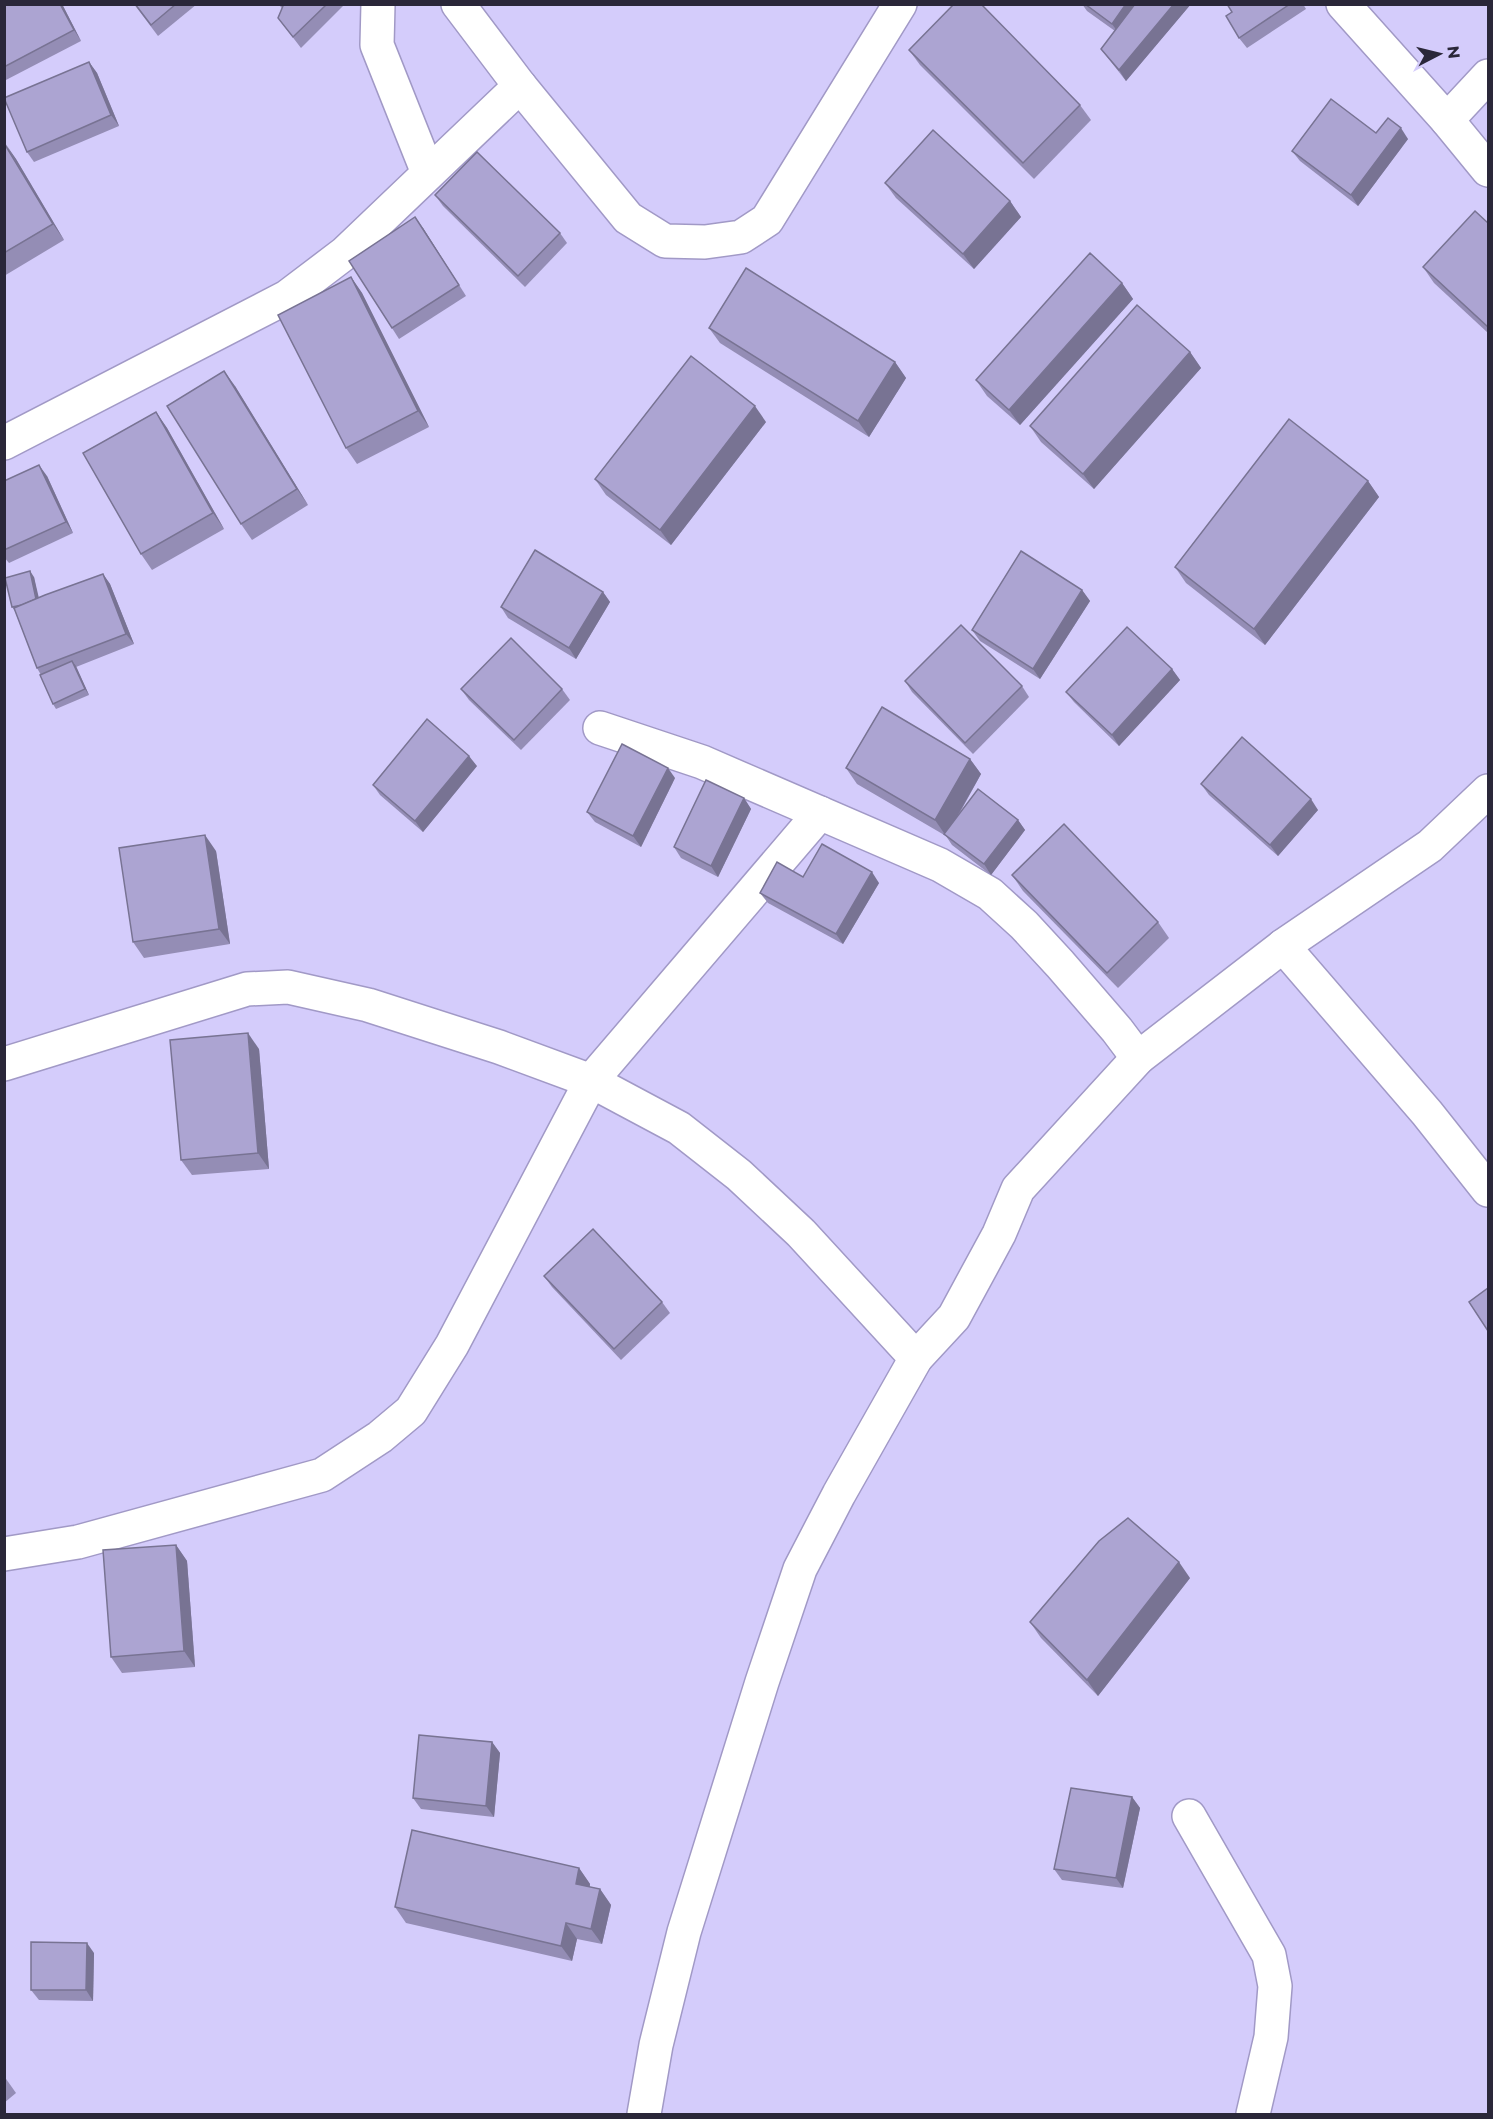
<svg xmlns="http://www.w3.org/2000/svg" width="1493" height="2119" viewBox="0 0 1493 2119" font-family="Montserrat,sans-serif">
<style>
.lines{fill:none;stroke-linecap:round;stroke-linejoin:round}
.street-casing{stroke:#a199c6;stroke-width:36}
.secondary-casing{stroke:#a199c6;stroke-width:36}
.street{stroke:#fff;stroke-width:33}
.secondary{stroke:#fff;stroke-width:33}
.wall{fill:#948db5}
.shaded-wall{fill:#787393}
.building{fill:#aca4d2;stroke:#787393;stroke-width:1.5}
</style>
<rect width="100%" height="100%" fill="#d4ccfb"/>
<g class="lines">
<defs>
<g id="street">
<path d="M378 4 377 45 428 173"/>
<path d="M458 4 520 86 628 218 665 241 705 242 741 237 767 220 900 4"/>
<path d="M1343 4 1447 120 1488 170"/>
<path d="M1447 120 1488 76"/>
<path d="M4 443 287 297 345 253 520 86"/>
<path d="M600 728 702 762 940 865 990 894 1024 925 1060 964 1117 1030 1138 1058"/>
<path d="M1283 946 1427 1113 1488 1190"/>
<path d="M4 1064 247 989 288 987 368 1005 499 1047 591 1081 679 1128 739 1175 801 1233 916 1358"/>
<path d="M4 1554 78 1542 322 1475 380 1437 411 1411 452 1345 591 1081 820 813"/>
<path d="M1189 1816 1269 1955 1275 1986 1271 2037 1253 2114"/>
</g>
<path id="secondary" d="M644 2114 656 2045 684 1932 762 1682 800 1569 839 1494 916 1358 954 1317 999 1234 1018 1189 1138 1058 1283 946 1430 846 1488 791"/>
</defs>
<use href="#street" class="street-casing"/>
<use href="#secondary" class="secondary-casing"/>
<use href="#street" class="street"/>
<use href="#secondary" class="secondary"/>
</g>
<g class="wall">
<path d="M4 4H62L81 41 4 81Z"/>
<path d="M134 4H197L158 36Z"/>
<path d="M278 4H345L301 48 278 18 282 8Z"/>
<path d="M1082 4H1191L1126 81 1101 49 1115 31 1087 11Z"/>
<path d="M1227 4H1303L1306 9 1247 48 1239 38 1232 12Z"/>
<path d="M909 50 1080 105 1091 120 1034 179 920 65Z"/>
<path d="M89 62 97 73 119 126 34 162 27 152Z"/>
<path d="M1376 133 1408 139 1358 206 1300 161 1292 151Z"/>
<path d="M4 143 16 159 64 240 4 276Z"/>
<path d="M885 183 1010 201 1021 217 974 269 896 198Z"/>
<path d="M435 195 560 233 567 243 525 287 443 206Z"/>
<path d="M1488 223V333L1434 283 1423 267Z"/>
<path d="M423 228 466 296 399 339 392 328Z"/>
<path d="M351 277 362 293 429 427 357 464 346 448Z"/>
<path d="M1122 283 1133 299 1020 425 987 396 976 380Z"/>
<path d="M709 328 895 362 906 378 869 437 720 343Z"/>
<path d="M1190 352 1201 368 1094 489 1041 442 1030 426Z"/>
<path d="M235 386 308 505 252 540 241 524Z"/>
<path d="M156 412 167 428 224 529 152 570 141 554Z"/>
<path d="M766 422 671 545 606 495 595 479Z"/>
<path d="M47 476 73 533 9 563 4 557V481Z"/>
<path d="M1368 481 1379 497 1265 645 1186 583 1175 567Z"/>
<path d="M103 574 110 584 134 644 76 667 89 695 56 709 53 704 41 675 37 668 15 611 12 607 34 577 38 598Z"/>
<path d="M1082 590 1090 601 1040 679 980 641 972 630Z"/>
<path d="M603 592 610 602 576 659 508 618 501 607Z"/>
<path d="M1172 669 1180 680 1119 746 1074 702 1066 692Z"/>
<path d="M905 681 1022 686 1029 697 973 754 912 692Z"/>
<path d="M461 689H562L570 700 521 750 469 700Z"/>
<path d="M970 759 981 774 957 818 1018 820 1025 830 991 875 952 845 946 836 857 784 846 768Z"/>
<path d="M477 766 423 832 380 795 373 785Z"/>
<path d="M675 778 641 847 595 822 587 812Z"/>
<path d="M1201 784 1318 810 1278 856 1209 795Z"/>
<path d="M744 798 751 809 718 877 681 858 674 847Z"/>
<path d="M216 851 230 944 144 958 133 942Z"/>
<path d="M1012 875 1158 922 1169 938 1118 988 1023 891Z"/>
<path d="M803 877 879 883 843 944 768 903 760 893Z"/>
<path d="M259 1049 269 1169 192 1175 181 1160Z"/>
<path d="M544 1276 662 1302 670 1313 621 1360 552 1287Z"/>
<path d="M176 1545 187 1561 195 1667 122 1673 111 1657Z"/>
<path d="M1190 1578 1098 1696 1041 1638 1030 1622Z"/>
<path d="M492 1742 500 1753 494 1817 421 1809 413 1798Z"/>
<path d="M1132 1797 1140 1808 1123 1888 1062 1880 1054 1869Z"/>
<path d="M579 1868 590 1884V1887L600 1889 611 1905 602 1944 577 1939 572 1961 406 1923 395 1907Z"/>
<path d="M94 1953 93 2001 39 2000 31 1990Z"/>
<path d="M4 2076 16 2093 4 2103Z"/>
</g>
<g class="shaded-wall">
<path d="M60 4H62L81 41 74 30Z"/>
<path d="M1126 4H1142L1120 35 1112 24Z"/>
<path d="M1174 4H1191L1126 81 1119 70Z"/>
<path d="M89 62 97 73 119 126 111 115Z"/>
<path d="M1401 128 1408 139 1358 206 1351 195Z"/>
<path d="M5 143 16 159 64 240 53 224Z"/>
<path d="M1010 201 1021 217 974 269 963 254Z"/>
<path d="M415 217 423 228 466 296 459 285Z"/>
<path d="M351 277 362 293 429 427 418 411Z"/>
<path d="M1122 283 1133 299 1020 425 1009 410Z"/>
<path d="M1190 352 1201 368 1094 489 1083 474Z"/>
<path d="M895 362 906 378 869 437 858 421Z"/>
<path d="M224 371 235 386 308 505 297 489Z"/>
<path d="M755 406 766 422 671 545 660 530Z"/>
<path d="M156 412 167 428 224 529 213 513Z"/>
<path d="M39 465 47 476 73 533 66 522Z"/>
<path d="M1368 481 1379 497 1265 645 1254 629Z"/>
<path d="M30 571 34 577 41 607 37 601Z"/>
<path d="M103 574 110 584 134 644 126 634Z"/>
<path d="M1082 590 1090 601 1040 679 1033 669Z"/>
<path d="M603 592 610 602 576 659 569 648Z"/>
<path d="M72 661 76 666 89 695 85 689Z"/>
<path d="M1172 669 1180 680 1119 746 1112 735Z"/>
<path d="M469 756 477 766 423 832 415 821Z"/>
<path d="M970 759 981 774 946 836 935 820Z"/>
<path d="M668 768 675 778 641 847 633 836Z"/>
<path d="M744 798 751 809 718 877 711 866Z"/>
<path d="M1311 799 1318 810 1278 856 1270 845Z"/>
<path d="M1018 820 1025 830 991 875 984 864Z"/>
<path d="M205 835 216 851 230 944 219 929Z"/>
<path d="M872 872 879 883 843 944 836 934Z"/>
<path d="M248 1033 259 1049 269 1169 258 1153Z"/>
<path d="M176 1545 187 1561 195 1667 184 1651Z"/>
<path d="M1179 1562 1190 1578 1098 1696 1087 1680Z"/>
<path d="M492 1742 500 1753 494 1817 486 1806Z"/>
<path d="M1132 1797 1140 1808 1123 1888 1116 1878Z"/>
<path d="M579 1868 590 1884 587 1900 576 1884Z"/>
<path d="M600 1889 611 1905 602 1944 591 1929Z"/>
<path d="M566 1923 577 1939 572 1961 561 1946Z"/>
<path d="M87 1943 94 1953 93 2001 86 1990Z"/>
</g>
<g class="building">
<path d="M4 4H60L74 30 4 67Z"/>
<path d="M135 4H176L151 25Z"/>
<path d="M281 4H327L293 37 278 18 283 6Z"/>
<path d="M954 4H981L1080 105 1023 163 909 50Z"/>
<path d="M1085 4H1126L1112 24Z"/>
<path d="M1135 4H1174L1119 70 1101 49Z"/>
<path d="M1227 4H1290L1239 38 1226 16 1232 12Z"/>
<path d="M89 62 111 115 27 152 4 98Z"/>
<path d="M1331 99 1376 133 1388 118 1401 128 1351 195 1292 151Z"/>
<path d="M933 130 1010 201 963 254 885 183Z"/>
<path d="M4 143 53 224 4 253Z"/>
<path d="M477 152 560 233 518 276 435 195Z"/>
<path d="M1475 211 1488 223V327L1423 267Z"/>
<path d="M415 217 459 285 392 328 349 261Z"/>
<path d="M1090 253 1122 283 1009 410 976 380Z"/>
<path d="M746 268 895 362 858 421 709 328Z"/>
<path d="M351 277 418 411 346 448 278 315Z"/>
<path d="M1137 305 1190 352 1083 474 1030 426Z"/>
<path d="M691 356 755 406 660 530 595 479Z"/>
<path d="M224 371 297 489 241 524 167 406Z"/>
<path d="M156 412 213 513 141 554 83 453Z"/>
<path d="M1289 419 1368 481 1254 629 1175 567Z"/>
<path d="M39 465 66 522 4 550V481Z"/>
<path d="M535 550 603 592 569 648 501 607Z"/>
<path d="M1021 551 1082 590 1033 669 972 630Z"/>
<path d="M30 571 36 599 22 605 12 607 5 578Z"/>
<path d="M103 574 126 634 37 668 14 608 45 595Z"/>
<path d="M961 625 1022 686 965 743 905 681Z"/>
<path d="M1127 627 1172 669 1112 735 1066 692Z"/>
<path d="M511 638 562 689 514 740 461 689Z"/>
<path d="M72 661 85 689 53 704 40 675Z"/>
<path d="M882 707 970 759 935 820 846 768Z"/>
<path d="M427 719 469 756 415 821 373 785Z"/>
<path d="M1242 737 1311 799 1270 845 1201 784Z"/>
<path d="M622 744 668 768 633 836 587 812Z"/>
<path d="M706 780 744 798 711 866 674 847Z"/>
<path d="M978 789 1018 820 984 864 944 834Z"/>
<path d="M1064 824 1158 922 1107 973 1012 875Z"/>
<path d="M205 835 219 929 133 942 119 848Z"/>
<path d="M822 844 872 872 836 934 760 893 777 862 803 877Z"/>
<path d="M248 1033 258 1153 181 1160 170 1040Z"/>
<path d="M593 1229 662 1302 614 1349 544 1276Z"/>
<path d="M1488 1288V1331L1469 1302Z"/>
<path d="M1128 1518 1179 1562 1087 1680 1030 1622 1099 1541Z"/>
<path d="M176 1545 184 1651 111 1657 103 1550Z"/>
<path d="M419 1735 492 1742 486 1806 413 1798Z"/>
<path d="M1071 1788 1132 1797 1116 1878 1054 1869Z"/>
<path d="M412 1830 579 1868 576 1884 600 1889 591 1929 566 1923 561 1946 395 1907Z"/>
<path d="M31 1942 87 1943 86 1990H31Z"/>
</g>
<rect width="1493" height="2119" fill="none" stroke="#2a2739" stroke-width="12"/>
<g transform="translate(1439 54) rotate(83)" stroke="#d4ccfb" stroke-width="4.5" paint-order="stroke">
<path d="M0-4.5L10 22L0 15L-10 22Z" fill="#2a2739"/>
<text y="-9" font-size="16" font-weight="bold" text-anchor="middle" fill="#2a2739">N</text>
</g>
</svg>
